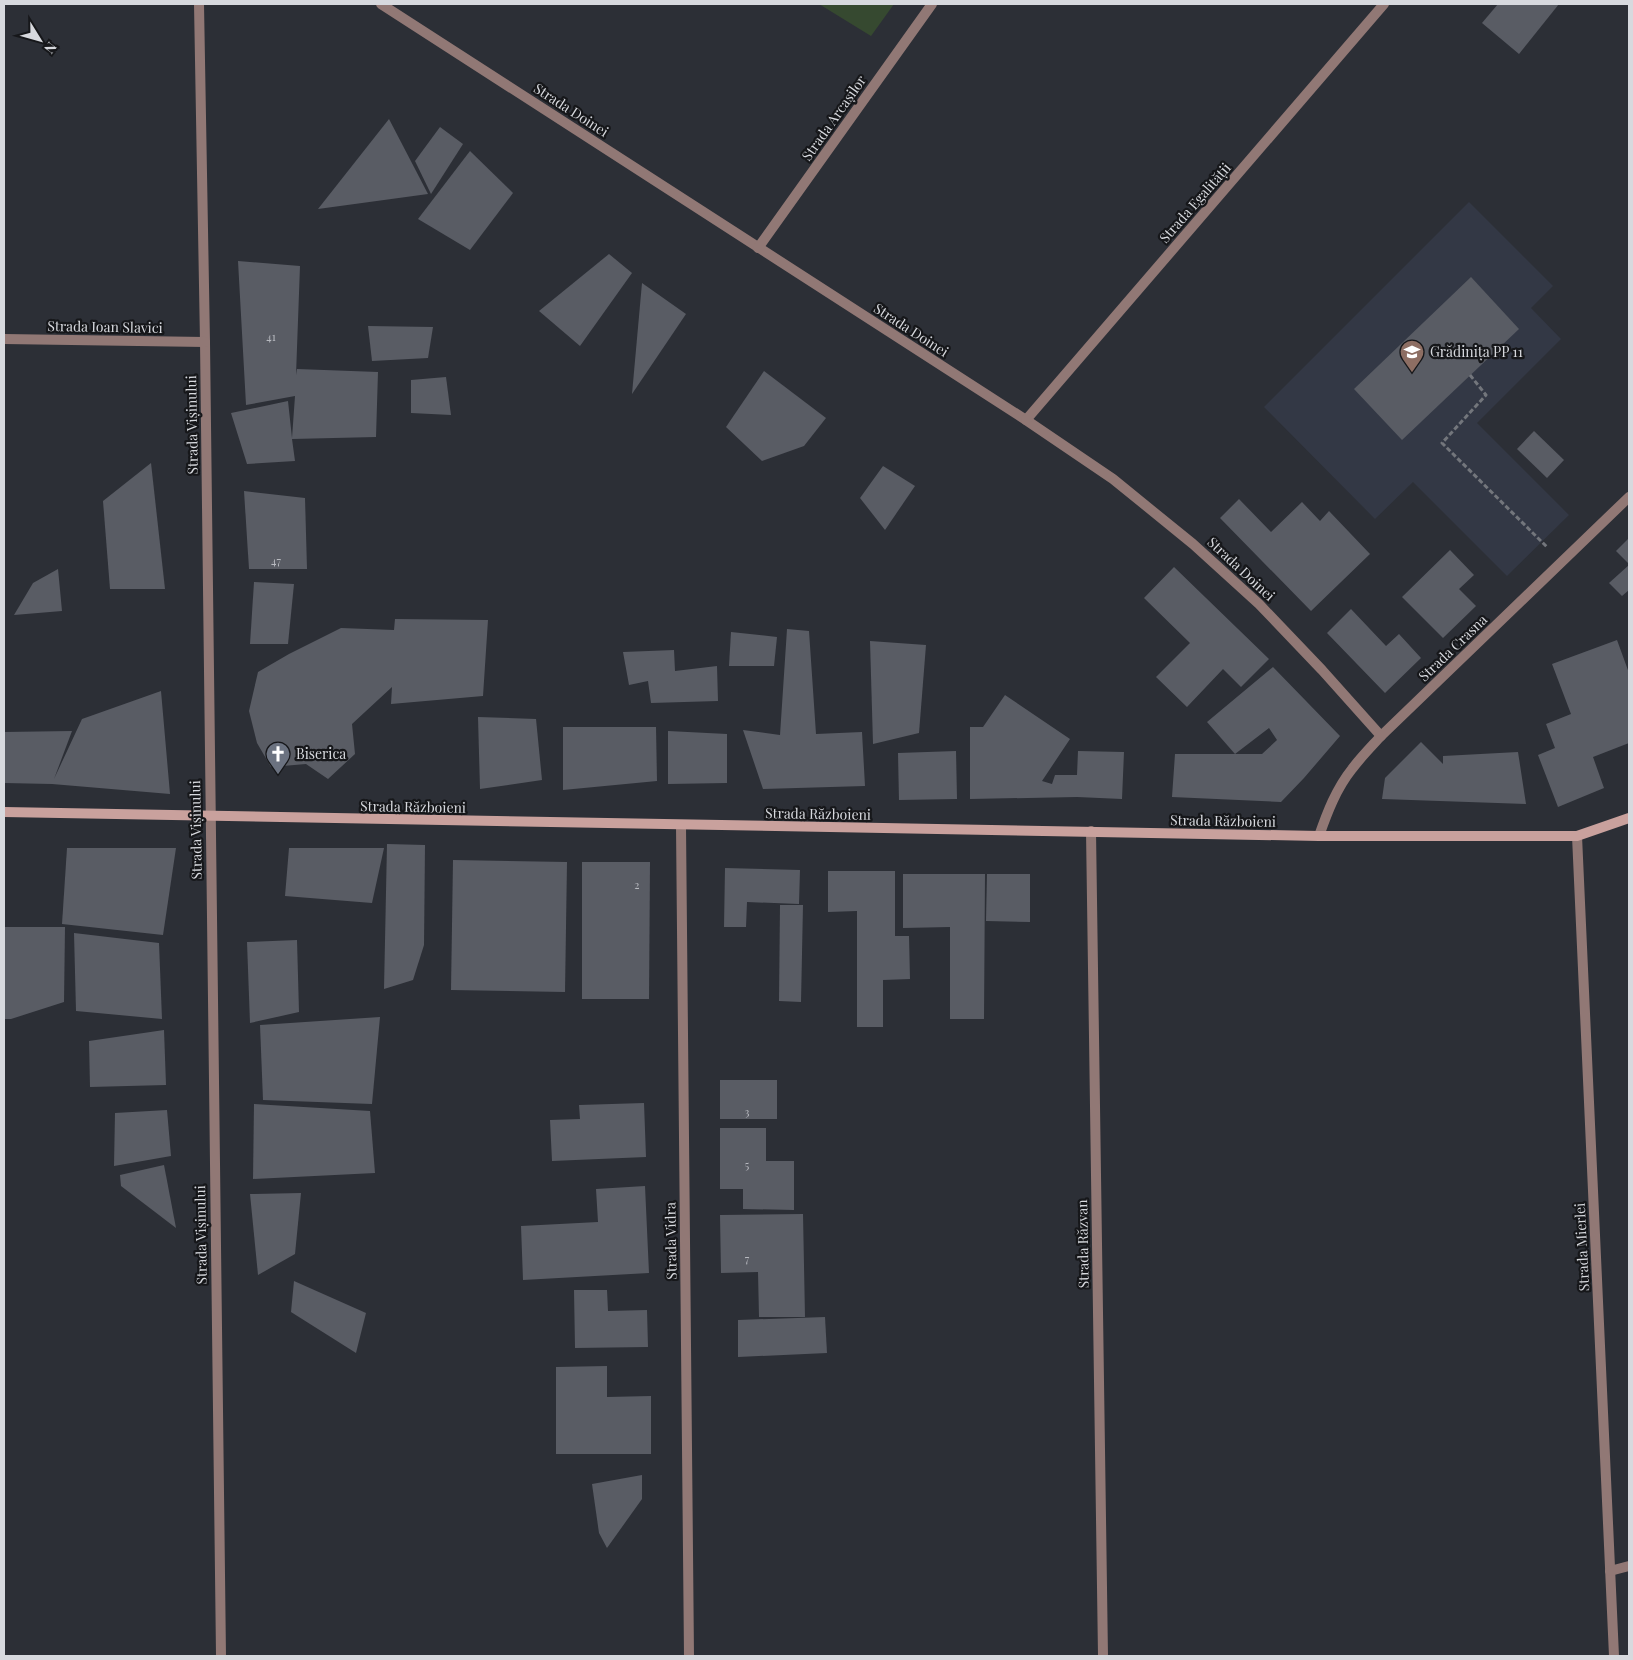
<svg xmlns="http://www.w3.org/2000/svg" width="1633" height="1660" viewBox="0 0 1633 1660" font-family="'Playfair Display',serif">
<style>
.built{fill:#333845}
.green{fill:#364930}
.building{fill:#595c64}
.lines{fill:none;stroke-linecap:round;stroke-linejoin:round}
.path{stroke:#73767c;stroke-width:3;stroke-dasharray:5 2.5;stroke-linecap:butt}
.street{stroke:#917875;stroke-width:10}
.secondary{stroke:#c9a19d;stroke-width:10}
.labels{text-anchor:middle;stroke-width:4.5;stroke-linejoin:round;paint-order:stroke}
.number-label{font-size:11px;fill:#b8bac0}
.street-label{font-size:14px;fill:#d7d9de;stroke:#16171a}
.poi-label{font-size:14px;fill:#d7d9de;stroke:#16171a;text-anchor:start}
</style>
<rect width="100%" height="100%" fill="#2c2f36"/>
<path class="built" d="M1469 202 1553 286 1531 308 1561 339 1477 423 1569 515 1507 576 1413 482 1375 519 1264 407Z"/>
<path class="green" d="M819 4H894L871 36Z"/>
<g class="building">
<path d="M1498 4H1559L1519 54 1482 23Z"/>
<path d="M389 119 428 194 318 209Z"/>
<path d="M440 127 463 144 431 194 415 161Z"/>
<path d="M470 151 513 193 470 250 418 219Z"/>
<path d="M609 254 632 273 580 346 539 311Z"/>
<path d="M238 261 300 266 296 375 297 369 378 372 376 437 292 439 295 461 247 464 231 413 288 401 292 438 295 396 246 405Z"/>
<path d="M1471 277 1519 329 1402 440 1354 389Z"/>
<path d="M642 283 686 314 632 394Z"/>
<path d="M368 326 433 327 428 358 372 361Z"/>
<path d="M764 371 826 418 804 446 762 461 726 427Z"/>
<path d="M446 377 451 415 411 413V380Z"/>
<path d="M1534 431 1564 460 1547 478 1517 449Z"/>
<path d="M151 463 165 589H110L103 501Z"/>
<path d="M883 466 915 486 885 530 860 498Z"/>
<path d="M244 491 305 498 307 569H249Z"/>
<path d="M1239 499 1271 532 1302 502 1320 521 1329 511 1370 554 1311 611 1220 518Z"/>
<path d="M1629 538V564L1616 551Z"/>
<path d="M1450 550 1474 575 1459 589 1476 606 1443 638 1402 597Z"/>
<path d="M1629 565V590L1622 596 1609 583Z"/>
<path d="M1174 567 1269 659 1241 687 1223 669 1187 707 1156 677 1190 643 1144 598Z"/>
<path d="M58 569 62 611 14 615 33 583Z"/>
<path d="M254 582 294 584 288 644H250Z"/>
<path d="M1351 609 1386 646 1399 634 1421 658 1385 693 1327 633Z"/>
<path d="M395 619 488 620 483 696 391 704 392 687 352 724 355 754 328 779 306 764 271 767 257 743 249 711 258 672 289 654 341 628 394 630Z"/>
<path d="M787 629 809 631 816 734 862 732 865 786 763 789 743 730 780 735Z"/>
<path d="M731 632 777 637 774 666H729Z"/>
<path d="M1617 640 1629 673V743L1593 757 1604 788 1558 807 1538 755 1555 748 1546 724 1571 714 1552 664Z"/>
<path d="M870 641 926 645 919 733 873 744Z"/>
<path d="M674 650 675 671 717 666 718 701 651 703 648 681 629 685 623 652Z"/>
<path d="M1273 667 1340 736 1304 778 1281 802 1172 797 1175 754H1262L1277 740 1269 728 1235 754 1207 722Z"/>
<path d="M161 691 170 794 52 784 4 783V732L72 731 54 779 82 719Z"/>
<path d="M1005 695 1070 739 1042 781 1052 784 1055 775H1077L1078 751 1124 752 1122 799 1077 797 970 799V727H983Z"/>
<path d="M478 717 536 719 542 780 480 789Z"/>
<path d="M563 727H656L657 781 563 790Z"/>
<path d="M668 731 727 734V783L668 784Z"/>
<path d="M1421 742 1443 764V756L1518 752 1526 804 1382 799 1385 778Z"/>
<path d="M956 751 957 799 899 800 898 753Z"/>
<path d="M387 844 425 845 424 945 413 980 384 989Z"/>
<path d="M67 848H176L163 935 62 924Z"/>
<path d="M289 848H384L372 903 285 896Z"/>
<path d="M453 860 567 862 565 992 451 990Z"/>
<path d="M582 862H650L649 999H582Z"/>
<path d="M725 868 800 870 799 904 747 902 746 927H724Z"/>
<path d="M828 871H895V936H909L910 979 883 980V1027H857V911L828 912Z"/>
<path d="M903 874H985L984 1019H950V927L903 928Z"/>
<path d="M987 874H1030V922L986 921Z"/>
<path d="M780 905H803L801 1002 779 1001Z"/>
<path d="M4 927H65L64 1002 11 1019H4Z"/>
<path d="M74 933 159 943 162 1019 76 1011Z"/>
<path d="M297 940 299 1012 250 1023 247 942Z"/>
<path d="M380 1017 372 1104 263 1100 260 1025Z"/>
<path d="M164 1030 166 1085 90 1087 89 1041Z"/>
<rect x="720" y="1080" width="57" height="39"/>
<path d="M644 1103 646 1157 552 1161 550 1120 580 1119 579 1105Z"/>
<path d="M254 1104 370 1111 375 1173 253 1179Z"/>
<path d="M167 1110 171 1156 114 1166 115 1113Z"/>
<path d="M720 1128H766V1161H794V1210L743 1209V1189H720Z"/>
<path d="M164 1165 176 1228 121 1186 120 1175Z"/>
<path d="M645 1186 649 1273 523 1280 521 1226 598 1222 596 1189Z"/>
<path d="M301 1193 295 1254 258 1275 250 1194Z"/>
<path d="M803 1214 805 1317H759L758 1272 721 1273 720 1215Z"/>
<path d="M294 1281 366 1313 356 1353 291 1312Z"/>
<path d="M574 1290H607L608 1311 647 1310 648 1347 575 1348Z"/>
<path d="M825 1317 827 1353 738 1357V1320Z"/>
<path d="M607 1366V1397L651 1396V1454H556V1367Z"/>
<path d="M642 1475V1499L607 1548 599 1533 592 1484Z"/>
</g>
<g class="lines">
<path class="path" d="M1470 375 1486 395 1442 443 1547 547"/>
<g class="street">
<path d="M199 4 205 342 221 1656"/>
<path d="M381 4 1026 420 1113 479 1193 544 1259 604 1322 670 1381 736"/>
<path d="M758 248 932 4"/>
<path d="M4 339 205 342"/>
<path d="M1026 420 1384 4"/>
<path d="M681 826 689 1656"/>
<path d="M1091 831 1103 1656"/>
<path d="M1319 836C1327 813 1336 789 1352 769 1361 757 1371 747 1381 736L1629 497"/>
<path d="M1577 836 1614 1656"/>
<path d="M1610 1571 1629 1566"/>
</g>
<path class="secondary" d="M4 812 1319 836H1577L1629 818"/>
</g>
<defs>
<symbol id="school-pin" viewBox="-11 -11 22 30"><path d="M0 17L-7.5 6A9.5 9.5 0 1 1 7.5 6Z" fill="#8d6e63" stroke="#16171a"/><path d="M0-5L7-2L0 1L-7-2ZM-4 1L0 2.5L4 1V4Q0 6-4 4Z" fill="#fff"/></symbol>
<symbol id="church-pin" viewBox="-11 -11 22 30"><path d="M0 17L-7.5 6A9.5 9.5 0 1 1 7.5 6Z" fill="#6b7280" stroke="#16171a"/><path d="M-1.2-6h2.4v3.5h3.3v2.4h-3.3V6h-2.4V-.1h-3.3v-2.4h3.3Z" fill="#fff"/></symbol>
</defs>
<g fill-rule="evenodd">
<use href="#school-pin" x="1398" y="338" width="28" height="38"/>
<use href="#church-pin" x="264" y="740" width="28" height="38"/>
</g>
<g class="labels">
<g class="number-label">
<text x="271" y="341">41</text>
<text x="276" y="565">47</text>
<text x="637" y="889">2</text>
<text x="747" y="1116">3</text>
<text x="747" y="1169">5</text>
<text x="747" y="1263">7</text>
</g>
<g class="street-label">
<text transform="translate(571 110) rotate(33)" y="5">Strada Doinei</text>
<text transform="translate(834 118) rotate(-55)" y="5">Strada Arcașilor</text>
<text transform="translate(1195 203) rotate(-49)" y="5">Strada Egalității</text>
<text transform="translate(105 327) rotate(1)" y="5">Strada Ioan Slavici</text>
<text transform="translate(911 330) rotate(33)" y="5">Strada Doinei</text>
<text transform="translate(192 425) rotate(-91)" y="5">Strada Vișinului</text>
<text transform="translate(1241 569) rotate(43)" y="5">Strada Doinei</text>
<text transform="translate(1453 648) rotate(-44)" y="5">Strada Crasna</text>
<text transform="translate(413 807) rotate(1)" y="5">Strada Războieni</text>
<text transform="translate(818 814) rotate(1)" y="5">Strada Războieni</text>
<text transform="translate(1223 821) rotate(1)" y="5">Strada Războieni</text>
<text transform="translate(196 830) rotate(-91)" y="5">Strada Vișinului</text>
<text transform="translate(201 1235) rotate(-91)" y="5">Strada Vișinului</text>
<text transform="translate(671 1241) rotate(-91)" y="5">Strada Vidra</text>
<text transform="translate(1083 1244) rotate(-91)" y="5">Strada Răzvan</text>
<text transform="translate(1582 1247) rotate(-93)" y="5">Strada Mierlei</text>
</g>
<g class="poi-label">
<text x="1430" y="357">Grădinița PP 11</text>
<text x="296" y="759">Biserica</text>
</g>
</g>
<rect width="1633" height="1660" fill="none" stroke="#d7d9de" stroke-width="10"/>
<g transform="translate(40 40) rotate(127)" stroke="#16171a" stroke-width="4" paint-order="stroke">
<path d="M0-4L9 19L0 12L-9 19Z" fill="#d7d9de"/>
<text y="-8" font-size="14" font-weight="bold" text-anchor="middle" fill="#d7d9de">N</text>
</g>
</svg>
